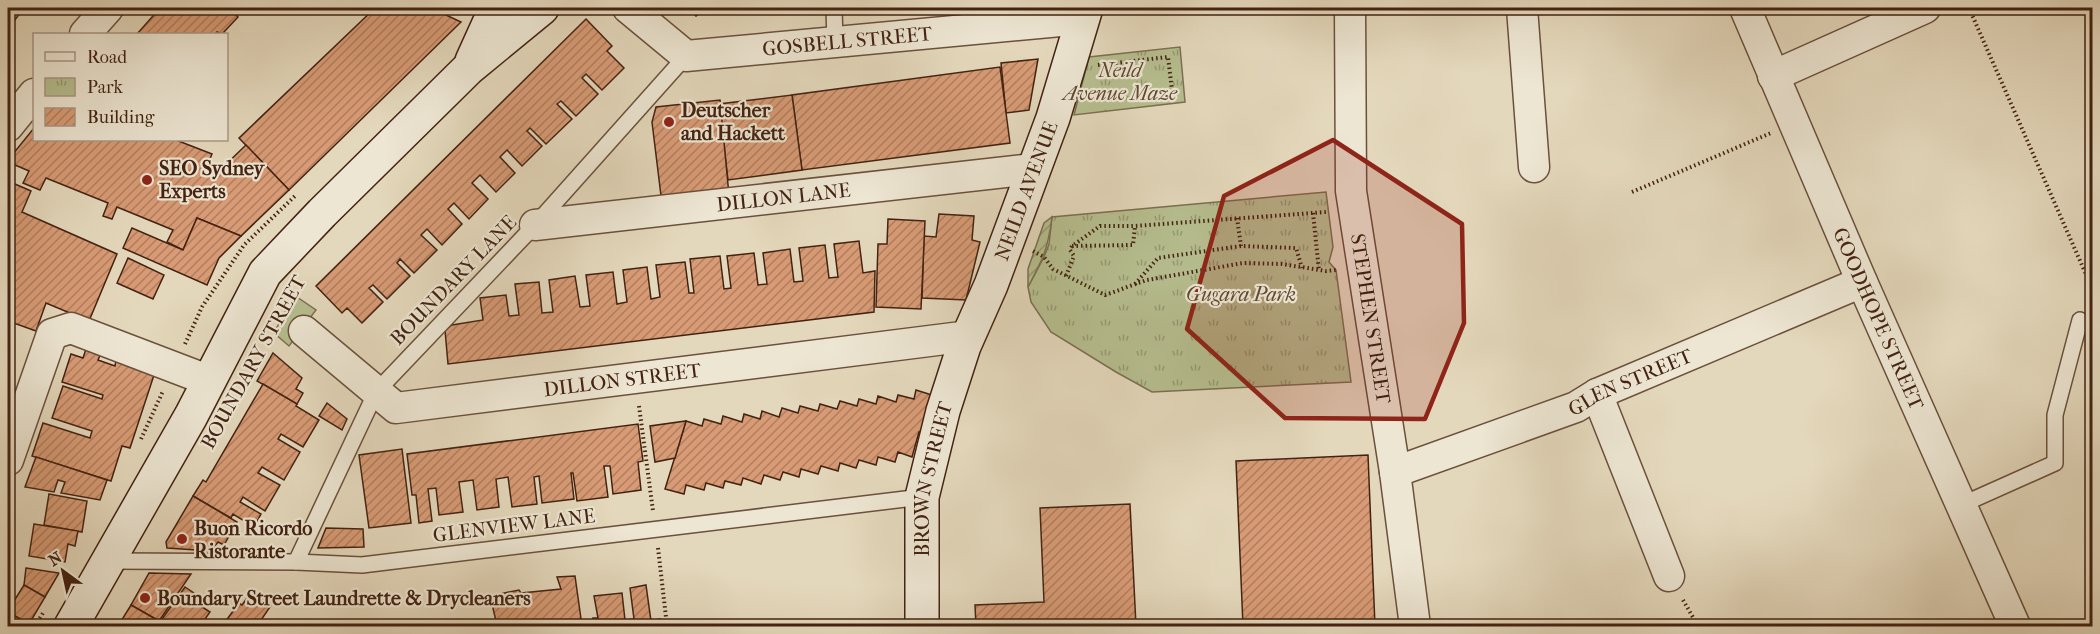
<svg xmlns="http://www.w3.org/2000/svg" width="2100" height="634" viewBox="0 0 2100 634" font-family="'IM FELL French Canon',serif">
<style>
.grass{fill:#b6be8f;stroke:#7c7050;stroke-width:1.5}
.park{fill:url(#park-tufts);stroke:#7c7050;stroke-width:1.5}
.garden{fill:url(#garden-furrows);stroke:#7c7050;stroke-width:1.5}
.building{fill:url(#building-hatch);stroke:#432212;stroke-width:1.5}
.lines{fill:none;stroke-linecap:round;stroke-linejoin:round}
.lane-casing{stroke:#6b503c;stroke-width:18}
.street-casing{stroke:#6b503c;stroke-width:33}
.secondary-casing{stroke:#432212;stroke-width:36}
.path{stroke:#432212;stroke-width:4;stroke-dasharray:1.5 3;stroke-linecap:butt}
.lane{stroke:#ede6d3;stroke-width:15}
.street{stroke:#ede6d3;stroke-width:30}
.secondary{stroke:#ede6d3;stroke-width:33}
.marked{fill:#8f2418;fill-opacity:0.2;stroke:#8f2418;stroke-width:4.5;stroke-linejoin:round}
.poi-dot{fill:#8f2418;stroke:#ede6d3;stroke-width:2}
.labels{text-anchor:middle;stroke-width:4.5;stroke-linejoin:round;paint-order:stroke}
.street-label{font-size:20px;fill:#432212;stroke:#ede6d3}
.park-label{font-size:20px;font-style:italic;fill:#604931;stroke:#ede6d3}
.poi-label{font-size:20px;font-weight:bold;fill:#432212;stroke:#ede6d3;text-anchor:start}
</style>
<defs>
<pattern id="park-tufts" width="24" height="20" patternUnits="userSpaceOnUse" patternTransform="scale(1.5)"><rect width="24" height="20" fill="#b6be8f"/><path d="M3 7l-1-3M5 7V3M7 7l1-3M15 17l-1-3M17 17v-4M19 17l1-3" fill="none" stroke="#969a73"/></pattern>
<pattern id="garden-furrows" width="10" height="10" patternUnits="userSpaceOnUse" patternTransform="scale(1.5)"><rect width="10" height="10" fill="#b6be8f"/><path d="M-1 1l2-2M0 10L10 0M9 11l2-2" fill="none" stroke="#969a73"/></pattern>
<pattern id="building-hatch" width="6" height="6" patternUnits="userSpaceOnUse" patternTransform="scale(1.5)"><rect width="6" height="6" fill="#d89b75"/><path d="M-1 1l2-2M0 6l6-6M5 7l2-2" fill="none" stroke="#b17e5f"/></pattern>
</defs>
<rect width="100%" height="100%" fill="#e4d8bc"/>
<filter id="stains"><feTurbulence type="fractalNoise" baseFrequency=".00333" numOctaves="4"/><feColorMatrix values="0 0 0 0 .2 0 0 0 0 .09 0 0 0 0 .02 0 0 0 .5 -.17"/></filter>
<radialGradient id="worn" r=".72"><stop offset=".6" stop-color="#630" stop-opacity="0"/><stop offset="1" stop-color="#630" stop-opacity=".3"/></radialGradient>
<path class="grass" d="M294 295 316 310 289 346 274 333Z"/>
<g class="park">
<path d="M1180 47 1185 102 1074 115 1089 57Z"/>
<path d="M1326 192 1333 247 1329 262 1336 270 1351 382 1152 392 1116 372 1051 332 1031 302 1028 287 1044 257 1049 244 1052 217Z"/>
</g>
<path class="garden" d="M1052 217C1048 249 1043 259 1028 287V269L1044 223Z"/>
<g class="building">
<path d="M8 8H24L8 29Z"/>
<path d="M160 8H239L234 13 238 17 222 34 217 32 215 34H137Z"/>
<path d="M375 8H431L461 22 289 190 239 138Z"/>
<path d="M687 8H702L704 10 696 16Z"/>
<path d="M586 19 612 46 607 51 624 68 602 90 586 74 582 78 598 94 576 116 561 101 557 104 572 119 546 144 530 128 527 131 542 146 522 166 507 150 500 157 515 173 496 192 480 175 472 183 488 199 469 219 454 203 448 209 462 224 442 245 427 229 421 235 437 250 414 273 400 259 397 263 410 276 387 299 373 285 369 288 383 302 362 323 347 308 342 313 316 286Z"/>
<path d="M1038 59 1029 110 1006 113 1001 63Z"/>
<path d="M1000 67 1010 143 802 170 792 95Z"/>
<path d="M792 95 802 170 728 180 719 104Z"/>
<path d="M720 100 729 195 662 204 652 122 656 107Z"/>
<path d="M34 128V140H176L212 154 207 166 220 170 246 145 289 190 241 236 197 218 183 250 167 242 173 230 117 207 112 219 103 216 108 203 46 178 40 190 23 183 29 171 8 162V160Z"/>
<path d="M8 181 31 191 22 212 117 254 89 321 46 303 36 331 8 321Z"/>
<path d="M939 214 974 216 972 240 980 242 966 300 922 298 924 236 936 237Z"/>
<path d="M197 218 241 236 219 258 207 285 123 248 132 228 183 250Z"/>
<path d="M888 219 925 221 921 309 876 307 878 244H887Z"/>
<path d="M859 241 863 273 875 271 874 312 448 364 445 330 452 325 483 320 480 298 506 295 509 316 519 315 515 284 539 282 542 313 553 312 549 280 575 276 580 307 590 306 586 275 613 272 617 304 627 302 623 270 647 267 651 299 660 297 656 265 685 262 689 293H694L690 259 720 256 724 289 731 288 727 256 754 253 758 285 767 284 763 253 790 249 794 282 803 281 799 248 825 245 829 278 838 277 834 244Z"/>
<path d="M128 258 164 275 153 299 117 283Z"/>
<path d="M8 321 14 323 9 337H8Z"/>
<path d="M86 349 101 353 98 360 115 366 116 360 155 372 130 448 122 446 111 481 32 456 43 423 90 438 92 431 52 418 63 386 102 399 103 395 62 382 71 354 83 358Z"/>
<path d="M273 353 302 378 296 389 303 393 297 404 257 381Z"/>
<path d="M263 384 297 404 296 406 319 420 303 447 281 434 278 439 300 452 284 480 262 467 258 473 280 485 265 511 243 497 240 502 261 514 254 527 233 514 231 518 193 496 203 480 206 482Z"/>
<path d="M916 390 935 396 923 433 919 432 912 457 898 452 895 462 878 457 876 465 859 460 856 468 840 463 838 471 821 466 818 474 801 469 799 477 783 472 780 480 764 475 761 484 743 478 741 485 725 481 723 488 706 483 704 490 686 485 684 494 665 489 686 421 702 426 704 419 721 424 723 416 742 422 744 414 760 419 762 411 779 417 782 408 798 413 800 406 818 411 820 404 837 409 840 401 857 406 859 399 876 404 878 396 896 402 898 395 914 399Z"/>
<path d="M327 403 347 419 342 430 319 416Z"/>
<path d="M686 421 675 458 655 462 650 426Z"/>
<path d="M638 424 643 461 638 462 641 490 613 494 610 466H604L608 497 577 501 573 473H571L574 499 542 503 539 476 534 477 537 504 512 507 508 477 496 479 499 507 477 510 473 480 459 482 463 512 439 515 436 488 428 489 432 521 419 523 416 495H412L407 454Z"/>
<path d="M402 449 411 523 369 528 359 455Z"/>
<path d="M1368 455 1375 626H1243L1236 461Z"/>
<path d="M36 457 107 480 100 500 61 493 65 482 58 480 54 492 25 487Z"/>
<path d="M49 494 87 501 82 532 44 525Z"/>
<path d="M193 496 237 522 224 545 218 542 211 551 167 548 166 542Z"/>
<path d="M1130 504 1136 626H976L975 605 1044 602 1040 508Z"/>
<path d="M34 524 78 531 75 546 68 544 65 562 29 556Z"/>
<path d="M326 528 363 529 364 547 318 548Z"/>
<path d="M26 568 59 573 45 597 24 585Z"/>
<path d="M149 573 191 574 159 621 131 605Z"/>
<path d="M575 576 582 626 497 625 490 596 519 590 521 593 561 589 557 577Z"/>
<path d="M24 585 45 597 29 624 8 612V607L12 600 14 601Z"/>
<path d="M646 585 651 621 660 619 661 626H593V618H598L594 596 622 593 625 620 634 619 630 588Z"/>
<path d="M185 587 203 599 199 605 210 612 200 626H157Z"/>
<path d="M253 590 272 604 257 626H222L239 603 242 605Z"/>
<path d="M131 605 159 621 155 626H118Z"/>
<path d="M8 612 29 624 28 626H8Z"/>
</g>
<g class="lines">
<defs>
<g id="lane">
<path d="M834 8 835 43"/>
<path d="M1961 505 2055 463V415L2080 320"/>
<path d="M109 561 296 562 362 565 922 497"/>
<path d="M296 562 376 392 535 225 686 56"/>
</g>
<g id="street">
<path id="s1" d="M628 8 686 56 1082 19"/>
<path id="s2" d="M1350 8 1351 191 1395 472 1415 626"/>
<path d="M1522 8 1534 167"/>
<path id="s3" d="M1745 8 1862 282 2015 626"/>
<path d="M85 34 108 8"/>
<path d="M1773 76 1925 8"/>
<path d="M8 126 34 94"/>
<path id="s4" d="M535 225 1033 169"/>
<path id="s5" d="M304 331 396 408 969 336"/>
<path d="M1597 394 1669 576"/>
<path d="M8 460 52 334 71 328 210 381"/>
<path id="s6" d="M1395 472 1576 407 1597 394 1862 282"/>
</g>
<g id="secondary">
<path d="M472 61 496 8"/>
<path d="M71 626 191 416 265 273 322 213 469 68 542 8"/>
<path id="s7" d="M922 626V497L943 411 964 346 991 285 1053 118 1086 8"/>
</g>
</defs>
<use href="#lane" class="lane-casing"/>
<use href="#street" class="street-casing"/>
<use href="#secondary" class="secondary-casing"/>
<g class="path">
<path d="M1969 8 2092 288"/>
<path d="M1098 65 1168 57 1172 90"/>
<path d="M1632 192 1771 133"/>
<path d="M1313 213 1319 271"/>
<path d="M1237 218 1241 246"/>
<path d="M1072 246 1133 245 1135 226"/>
<path d="M1033 251 1044 257 1053 269 1105 295 1147 280 1243 263 1282 264 1326 271 1336 270"/>
<path d="M1066 276 1074 256 1070 250 1072 246 1100 226H1135L1326 212"/>
<path d="M1135 284 1158 258 1241 246 1296 248 1302 268"/>
<path d="M2088 303 2092 292"/>
<path d="M185 344 202 307 244 245 296 195"/>
<path d="M639 406 653 511"/>
<path d="M141 439 163 391"/>
<path d="M658 548 667 626"/>
<path d="M1683 600 1698 626"/>
<path d="M35 626 43 613"/>
</g>
<use href="#lane" class="lane"/>
<use href="#street" class="street"/>
<use href="#secondary" class="secondary"/>
</g>
<path class="marked" d="M1333 140 1462 224 1464 323 1425 419 1285 418 1187 329 1224 196Z"/>
<g class="poi-dot">
<circle cx="669" cy="122" r="6"/>
<circle cx="147" cy="180" r="6"/>
<circle cx="182" cy="539" r="6"/>
<circle cx="145" cy="598" r="6"/>
</g>
<g class="labels">
<g class="street-label">
<text dy="7" stroke="none"><textPath href="#s1" startOffset="237">GOSBELL STREET</textPath></text>
<text dy="7" stroke="none"><textPath href="#s7" startOffset="453">NEILD AVENUE</textPath></text>
<text dy="7" stroke="none"><textPath href="#s4" startOffset="250">DILLON LANE</textPath></text>
<text transform="translate(453 280) rotate(-46)" y="7">BOUNDARY LANE</text>
<text dy="7" stroke="none"><textPath href="#s2" startOffset="312">STEPHEN STREET</textPath></text>
<text dy="7" stroke="none"><textPath href="#s3" startOffset="338">GOODHOPE STREET</textPath></text>
<text transform="translate(253 362) rotate(-61)" y="7">BOUNDARY STREET</text>
<text dy="7" stroke="none"><textPath href="#s5" startOffset="348">DILLON STREET</textPath></text>
<text dy="7" stroke="none"><textPath href="#s6" startOffset="252">GLEN STREET</textPath></text>
<text dy="7" stroke="none"><textPath href="#s7" startOffset="148">BROWN STREET</textPath></text>
<text transform="translate(514 525) rotate(-7)" y="7">GLENVIEW LANE</text>
</g>
<g class="park-label">
<text x="1120" y="77">Neild<tspan x="1120" dy="23">Avenue Maze</tspan></text>
<text x="1241" y="301">Gugara Park</text>
</g>
<g class="poi-label">
<text x="681" y="117">Deutscher<tspan x="681" dy="23">and Hackett</tspan></text>
<text x="159" y="175">SEO Sydney<tspan x="159" dy="23">Experts</tspan></text>
<text x="194" y="535">Buon Ricordo<tspan x="194" dy="23">Ristorante</tspan></text>
<text x="157" y="605">Boundary Street Laundrette &amp; Drycleaners</text>
</g>
</g>
<rect width="2100" height="634" fill="none" stroke="#e4d8bc" stroke-width="30"/>
<rect x="9" y="9" width="2082" height="616" fill="none" stroke="#432212" stroke-width="3"/>
<rect x="15" y="15" width="2070" height="604" fill="none" stroke="#432212" stroke-width="1.5"/>
<rect x="33" y="33" width="195" height="108" fill="#ede6d3" stroke="#a99886" stroke-width="1.5"/>
<rect x="45" y="52" width="30" height="9" fill="#ede6d3" stroke="#a99886" stroke-width="1.5"/>
<text x="87" y="63" font-size="18" fill="#432212">Road</text>
<rect x="45" y="78" width="30" height="18" fill="url(#park-tufts)" stroke="#a99886" stroke-width="1.5"/>
<text x="87" y="93" font-size="18" fill="#432212">Park</text>
<rect x="45" y="108" width="30" height="18" fill="url(#building-hatch)" stroke="#a99886" stroke-width="1.5"/>
<text x="87" y="123" font-size="18" fill="#432212">Building</text>
<g transform="translate(63 571) rotate(327)" stroke="#ede6d3" stroke-width="4.5" paint-order="stroke">
<path d="M0-4.5L10 22L0 15L-10 22Z" fill="#432212"/>
<text y="-9" font-size="16" font-weight="bold" text-anchor="middle" fill="#432212">N</text>
</g>
<rect width="100%" height="100%" filter="url(#stains)"/>
<rect width="100%" height="100%" fill="url(#worn)"/>
</svg>
